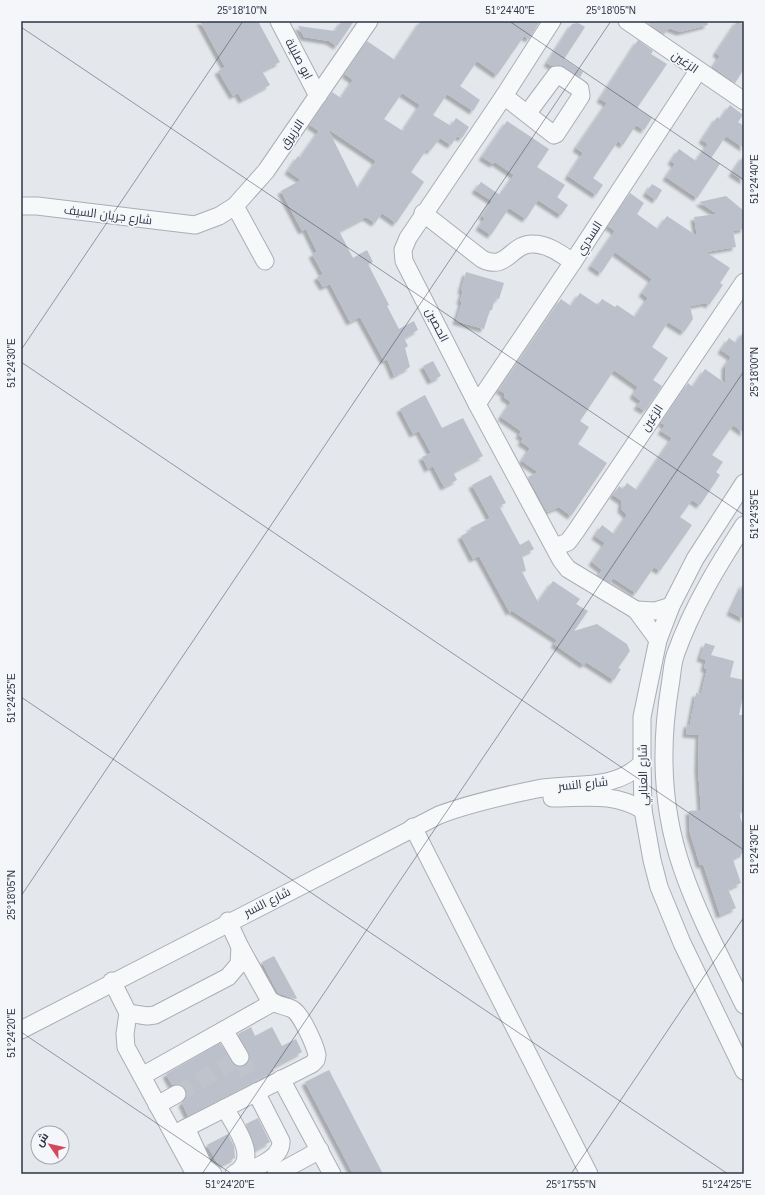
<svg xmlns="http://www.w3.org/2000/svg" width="765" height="1195" viewBox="0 0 765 1195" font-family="Arial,Cairo,sans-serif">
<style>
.building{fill:#bbc0ca;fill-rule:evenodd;filter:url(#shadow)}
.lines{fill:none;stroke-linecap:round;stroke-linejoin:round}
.minor-tunnel{stroke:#bfc3cb;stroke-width:17;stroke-dasharray:17 8;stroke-linecap:butt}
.minor-casing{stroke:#a9aeb7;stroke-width:19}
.minor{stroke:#f7f8fa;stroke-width:17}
.ticks{fill:none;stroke:#2b3445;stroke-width:1;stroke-opacity:0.45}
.labels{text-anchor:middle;stroke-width:3.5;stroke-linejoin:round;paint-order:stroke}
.street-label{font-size:12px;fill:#2b3445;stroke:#f4f6f9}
.neatline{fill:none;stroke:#2b3445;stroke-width:1.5}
.ticks-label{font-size:10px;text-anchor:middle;fill:#2b3445}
</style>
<defs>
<filter id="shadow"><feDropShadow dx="-3.5" dy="3.5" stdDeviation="1" flood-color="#0004"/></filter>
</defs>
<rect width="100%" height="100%" fill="#e4e7ec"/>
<g class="building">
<path d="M200 21H258L280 62 262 71 270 85 242 100 238 93 233 96 218 71 225 67Z"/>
<path d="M342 21H354L337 46 329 41 304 37 298 26 335 31Z"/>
<path d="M421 21H540L529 39 524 36 497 75 477 61 460 86 480 100 473 111 447 94 433 115 451 126 456 118 469 127 462 138 457 136 451 145 440 138 430 151 427 149 411 172 424 182 396 223 382 213 375 223 366 217 339 231 353 258 367 250 373 262 368 264 389 305 387 306 399 329 414 321 418 330 404 338 408 346 405 348 410 367 394 376 387 359 384 361 360 317 350 322 330 284 323 287 317 277 323 274 312 254 317 252 306 229 302 231 281 191 301 180 288 171 298 156 300 158 319 131 310 125 332 92 341 98 353 80 345 74 367 41 395 60ZM402 93 420 105 403 131 384 119ZM328 129 376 161 358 189Z"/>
<path d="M645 21H707L708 25 680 32 669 28 664 34Z"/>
<path d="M737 21 744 25V69L735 83 713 67 720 56 716 53Z"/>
<path d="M578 23 585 27 564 59 583 72 580 77 564 66H552L547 63 572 24Z"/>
<path d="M638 40 653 51 651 54 667 64 637 108 652 118 644 130 636 125 623 145 618 141 593 178 603 185 596 195 568 176 583 153 576 148 607 103 600 99Z"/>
<path d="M730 105 743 115 738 122 744 126V148L726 136 711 158 720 164 697 198 666 177 675 164 671 161 679 149 696 161 708 144 702 140 717 117 720 119Z"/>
<path d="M507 121 549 149 537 167 565 185 557 197 568 205 561 215 538 200 526 219 509 208 491 235 479 227 485 218 482 216 492 201 475 190 481 182 500 195 514 175 495 162 493 164 482 157Z"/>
<path d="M744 155V181L732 173Z"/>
<path d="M652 184 662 190 656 200 646 193Z"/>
<path d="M630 193 644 203 637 214 658 229 667 216 697 236 694 217 717 214 699 202 726 196 744 211V229L733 231 736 247 706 252 730 268 720 283 723 285 709 305 706 303 690 306 693 319 684 332 668 322 652 347 668 358 653 380 662 386 645 411 637 406 641 401 633 395 638 387 614 370 580 421 589 427 578 444 607 463 571 516 559 507 547 512 528 477 538 472 522 461 530 448 521 442 523 438 519 435 521 431 501 417 511 402 504 397V393L499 390 561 299 571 306 580 293 598 305 602 299 615 307 617 305 635 317 648 298 642 293 652 279 615 252 601 273 591 266 615 231 608 226Z"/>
<path d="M466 272 504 283 499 299 495 298 492 310H490L484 329 456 321 462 302 460 301 463 291 461 290Z"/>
<path d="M744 331V433L733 425 712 455 723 462 716 472 720 475 700 505 692 500 680 517 692 525 660 571 654 567 636 593 613 578 610 583 598 576 602 570 592 562 605 543 595 536 602 525 614 534 627 515 621 509 622 501 613 495 619 486 623 489 627 483 637 490 672 438 661 431 665 425 661 423 688 383 693 387 705 369 725 383V366L731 357 721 350 729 338 736 343Z"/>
<path d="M433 361 441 376 431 381 423 366Z"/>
<path d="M425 395 442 428 463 418 483 456 453 472 457 480 444 487 433 466 428 469 422 457 431 453 419 431 413 434 400 409Z"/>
<path d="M491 475 506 503 499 506 520 545 529 540 534 549 522 555 526 571 522 572 538 602 553 581 580 599 576 604 588 611 574 631 597 624 627 644 630 651 618 668 621 669 614 680 586 662 584 665 554 644 557 640 511 610 510 613 479 556 473 559 461 536 472 530 470 528 490 518 472 485Z"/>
<path d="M744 582V619L730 612Z"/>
<path d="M705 643 715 646 711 655 734 661 730 677 744 680V692L739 715H744L742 772 744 812 739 813 744 829V853L736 856 737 859 733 860 741 883 728 889 736 908 720 915 703 864 700 865 690 833 689 811 701 810 698 768 699 735 686 734 687 724H690L696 693 701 694 707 669 704 668 706 660 700 658Z"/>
<path d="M274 956 297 998 295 999 278 993 262 962Z"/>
<path d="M251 1027 255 1036 272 1027 282 1046 296 1039 302 1052 272 1068 274 1071 188 1116 182 1103 186 1099V1090L182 1085H172L166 1074 220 1043 235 1065 245 1066 249 1062 250 1056 238 1034Z"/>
<path d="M329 1070 383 1174H353L305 1082Z"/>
<path d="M258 1118 270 1142 255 1150 246 1124Z"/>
<path d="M228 1134 234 1146 235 1158 219 1166 207 1145Z"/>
</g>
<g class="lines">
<path class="minor-tunnel" d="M177 1094 240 1057 253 1083"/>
<defs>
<g id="minor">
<path d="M279 21 318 96"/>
<path d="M552 21 504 96 408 238 403 250 404 261 477 404 561 560 568 569 636 610 658 640"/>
<path d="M627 21 744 101"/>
<path d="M504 96 554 135 556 134 581 96 580 89 559 75H556L527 114"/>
<path d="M21 206H37L195 225 219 216 235 206 266 171 369 21"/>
<path d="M235 206 265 261"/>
<path d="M423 213 482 259C507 272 511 243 533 244 548 244 561 254 573 262"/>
<path d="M477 404 573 262 698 71"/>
<path d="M744 483 695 559 671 606 658 640 642 717V763L643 810 652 860 659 887 682 943 744 1071"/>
<path d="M744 525C718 565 692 608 676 653 672 663 672 675 670 686 660 746 662 810 682 868 698 915 722 960 744 1005"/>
<path d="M555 547 568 542 576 531 744 282"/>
<path d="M636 610 655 611 671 606"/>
<path d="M552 798C585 798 613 792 643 810"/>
<path d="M413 827 589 1174"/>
<path d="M112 981 128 1013 125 1034 126 1047 195 1174"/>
<path d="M128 1013 147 1016 155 1015 228 977 239 964 240 947"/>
<path d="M21 1030 439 815C471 803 503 796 537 789 572 782 614 792 642 763"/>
<path d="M224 1030 240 1057"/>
<path d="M142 1076 272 1003"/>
<path d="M281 1079 332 1174"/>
<path d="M157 1105 177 1094"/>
<path d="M225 1108C235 1127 261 1159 234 1174"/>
<path d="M186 1128 204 1167 213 1174"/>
<path d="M174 1134 312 1064 316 1060 317 1055C315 1045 301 1013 292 1009 284 1005 276 1006 269 999L240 947 228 921"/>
<path d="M236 1173C251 1170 282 1160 281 1141L256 1092"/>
<path d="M276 1174 320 1150"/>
</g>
</defs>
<use href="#minor" class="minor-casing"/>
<use href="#minor" class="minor"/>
</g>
<path class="ticks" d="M509 21 744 180M21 27 744 515M21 350 243 21M21 362 744 850M21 697 728 1174M21 896 611 21M21 1032 232 1174M202 1174 744 371M571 1174 744 917"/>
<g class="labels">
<g class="street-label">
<text transform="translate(299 59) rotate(62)" y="4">ابو صليلة</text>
<text transform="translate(685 62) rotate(35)" y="4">الزغين</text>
<text transform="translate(292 134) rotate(-55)" y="4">الازيرق</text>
<text transform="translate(108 215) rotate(7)" y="4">شارع جريان السيف</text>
<text transform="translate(589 238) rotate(-57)" y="4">السدري</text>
<text transform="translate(437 325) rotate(63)" y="4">الحصين</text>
<text transform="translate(652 418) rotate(-56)" y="4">الزغين</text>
<text transform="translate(643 775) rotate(-91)" y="4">شارع العنابي</text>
<text transform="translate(583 784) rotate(-6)" y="4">شارع النسر</text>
<text transform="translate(267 902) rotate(-27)" y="4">شارع النسر</text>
</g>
</g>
<rect width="765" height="1195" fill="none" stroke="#f4f6f9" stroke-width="44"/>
<g transform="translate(50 1145) rotate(304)"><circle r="19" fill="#f4f6f9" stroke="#a4a8b1"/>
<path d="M0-3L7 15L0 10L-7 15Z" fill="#d1495b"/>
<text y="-6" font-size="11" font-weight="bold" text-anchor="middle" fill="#2b3445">ش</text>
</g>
<rect x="22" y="22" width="721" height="1151" class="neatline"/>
<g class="ticks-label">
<text x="242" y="14">25°18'10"N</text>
<text x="510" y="14">51°24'40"E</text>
<text x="611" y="14">25°18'05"N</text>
<text transform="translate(754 179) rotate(-90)" y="4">51°24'40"E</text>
<text transform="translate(11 363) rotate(-90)" y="4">51°24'30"E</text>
<text transform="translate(754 372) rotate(-90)" y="4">25°18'00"N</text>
<text transform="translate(754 514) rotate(-90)" y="4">51°24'35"E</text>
<text transform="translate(11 698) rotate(-90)" y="4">51°24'25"E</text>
<text transform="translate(754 849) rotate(-90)" y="4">51°24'30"E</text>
<text transform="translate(11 895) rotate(-90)" y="4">25°18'05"N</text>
<text transform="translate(11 1033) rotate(-90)" y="4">51°24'20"E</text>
<text x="230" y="1188">51°24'20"E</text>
<text x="571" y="1188">25°17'55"N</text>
<text x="727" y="1188">51°24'25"E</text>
</g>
</svg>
